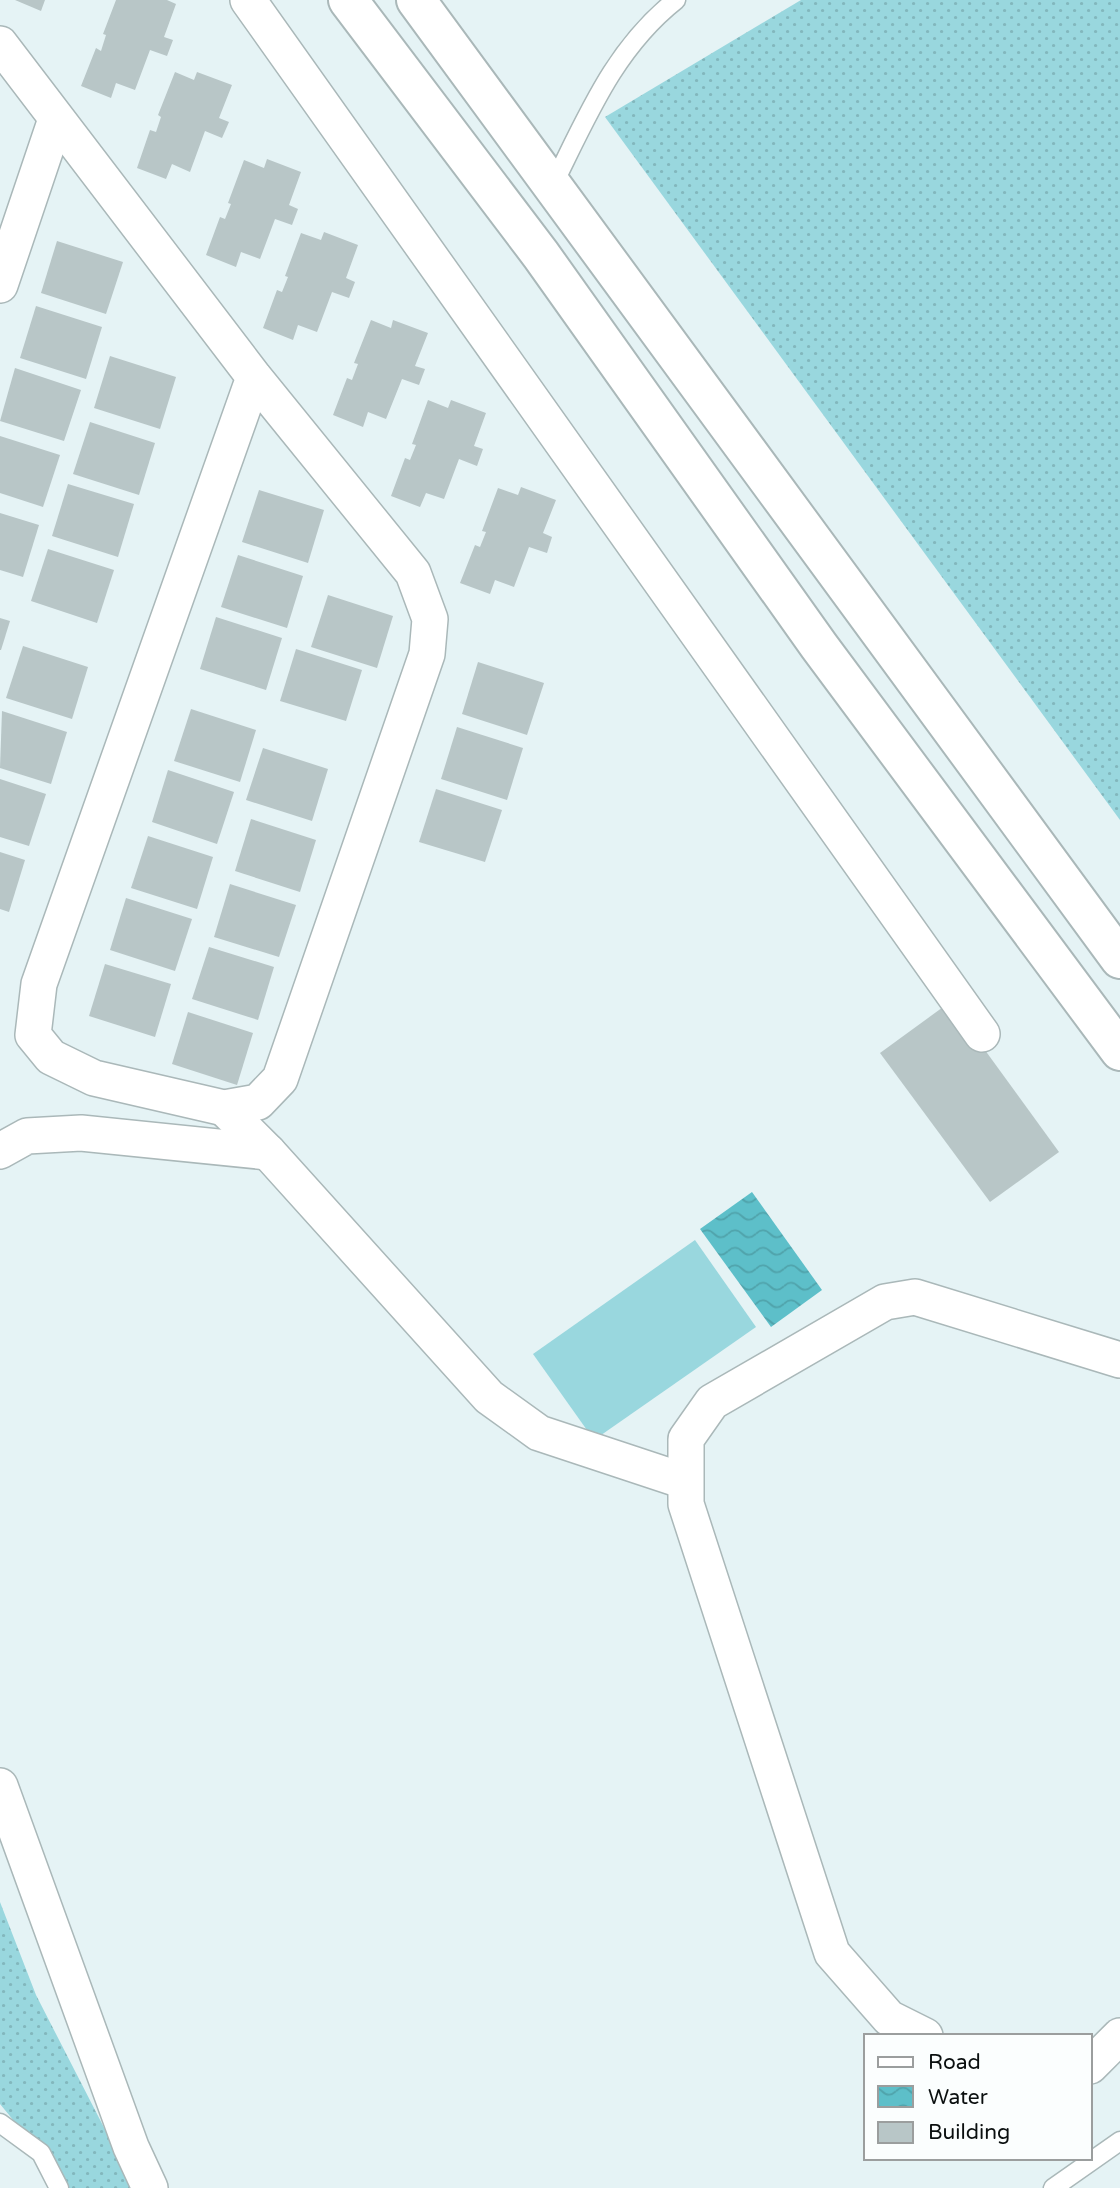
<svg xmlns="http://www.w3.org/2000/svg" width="1120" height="2188" viewBox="0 0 1120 2188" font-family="'Varela Round',sans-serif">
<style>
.grass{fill:url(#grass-dots)}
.garden{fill:#99d7de}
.water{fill:url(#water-waves)}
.building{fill:#b8c6c7}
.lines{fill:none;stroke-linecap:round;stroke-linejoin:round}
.lane-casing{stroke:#aab8b9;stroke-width:21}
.street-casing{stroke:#aab8b9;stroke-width:38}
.secondary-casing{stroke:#aab8b9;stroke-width:42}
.lane{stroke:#fff;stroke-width:18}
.street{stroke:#fff;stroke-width:35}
.secondary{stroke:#fff;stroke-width:38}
</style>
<defs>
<pattern id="grass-dots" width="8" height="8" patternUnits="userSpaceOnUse" patternTransform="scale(1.75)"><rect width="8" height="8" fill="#99d7de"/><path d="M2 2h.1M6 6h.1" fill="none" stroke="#82b7bd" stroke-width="1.8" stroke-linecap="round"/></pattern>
<pattern id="water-waves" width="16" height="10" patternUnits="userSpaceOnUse" patternTransform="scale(1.75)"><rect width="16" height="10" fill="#5dbfc9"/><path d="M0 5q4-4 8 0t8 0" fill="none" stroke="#50a3ab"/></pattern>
</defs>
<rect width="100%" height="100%" fill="#e5f3f5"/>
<g class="grass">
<path d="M801 0H1120V820L605 117Z"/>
<path d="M0 1902 36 1995 135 2188H69L0 2104Z"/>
</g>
<path class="garden" d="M695 1240 756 1327 594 1440 533 1354Z"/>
<path class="water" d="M752 1192 822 1290 771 1327 700 1229Z"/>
<g class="building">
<path d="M15 0H45L41 11Z"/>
<path d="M116 0H167L176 4 164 37 173 40 167 56 150 50 135 90 116 83 111 98 81 86 96 48 101 51 106 35 103 34Z"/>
<path d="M175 72 194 80 197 72 232 85 219 118 229 122 222 138 205 131 190 172 172 164 166 179 137 168 150 130 156 132 161 117 158 115Z"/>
<path d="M267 159 301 172 289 205 298 209 292 225 275 219 260 259 241 252 236 267 206 255 220 217 225 219 231 204 228 203 244 160 264 168Z"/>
<path d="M324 232 358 245 346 278 355 282 349 298 332 292 317 332 298 325 293 340 263 328 277 290 282 292 288 277 285 276 301 233 321 240Z"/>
<path d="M57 241 123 262 106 314 41 293Z"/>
<path d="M36 306 102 327 86 379 20 358Z"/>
<path d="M371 320 391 328 393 320 428 333 415 366 425 369 419 385 402 379 386 419 368 412 363 427 333 415 347 378 352 380 358 364 354 363Z"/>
<path d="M110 356 176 377 160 429 94 408Z"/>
<path d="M15 368 81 390 64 441 0 421Z"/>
<path d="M428 400 448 408 451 400 486 413 474 446 483 449 477 466 459 459 444 499 426 493 420 507 391 496 405 458 410 460 416 445 412 444Z"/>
<path d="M90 422 155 443 139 495 73 474Z"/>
<path d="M0 436 60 455 43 507 0 493Z"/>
<path d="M68 484 134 504 118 557 52 536Z"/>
<path d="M521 487 556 500 543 533 552 537 547 553 529 547 514 587 495 580 490 594 460 583 475 545 480 547 486 532 482 531 498 488 518 495Z"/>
<path d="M259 490 324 510 308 563 242 542Z"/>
<path d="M0 513 39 525 23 577 0 570Z"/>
<path d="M48 549 114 570 97 623 31 601Z"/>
<path d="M238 555 303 576 287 628 221 607Z"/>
<path d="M328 595 393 616 377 668 311 647Z"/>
<path d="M216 617 282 638 266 690 200 669Z"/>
<path d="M0 618 10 621 1 650H0Z"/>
<path d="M23 646 88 667 72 719 6 698Z"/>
<path d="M296 649 362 670 346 721 280 701Z"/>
<path d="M478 662 544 683 527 735 462 714Z"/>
<path d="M191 709 256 730 240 782 174 761Z"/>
<path d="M2 711 67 732 51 784 0 768Z"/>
<path d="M457 727 523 748 507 800 441 779Z"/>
<path d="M263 748 328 769 312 821 246 800Z"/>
<path d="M168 770 234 792 217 844 152 822Z"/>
<path d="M0 779 46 794 29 846 0 837Z"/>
<path d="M436 789 502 810 485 862 419 842Z"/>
<path d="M251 819 316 840 300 892 235 871Z"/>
<path d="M148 836 213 857 197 909 131 888Z"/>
<path d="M0 852 25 860 9 912 0 909Z"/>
<path d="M230 884 296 905 279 957 214 937Z"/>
<path d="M126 898 192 919 175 971 110 950Z"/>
<path d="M209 947 274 967 258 1020 192 999Z"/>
<path d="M105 964 171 984 155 1037 89 1016Z"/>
<path d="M950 1002 1059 1152 990 1202 880 1053Z"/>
<path d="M188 1012 253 1033 237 1085 172 1064Z"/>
</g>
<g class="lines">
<defs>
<g id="lane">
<path d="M552 187C587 117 614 49 676 0"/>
<path d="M0 2123 41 2153 59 2188"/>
<path d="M1053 2188 1120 2141"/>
</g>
<g id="street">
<path d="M248 0 982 1034"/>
<path d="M0 44 254 377 413 573 430 619 427 654 280 1079 258 1102 224 1108 94 1078 51 1057 33 1035 39 984 254 377"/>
<path d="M0 285 56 119"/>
<path d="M224 1108 268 1152 489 1397 539 1433 684 1481"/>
<path d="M0 1151 27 1136 81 1133 268 1152"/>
<path d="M0 1786 131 2147 150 2188"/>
<path d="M925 2036 889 2018 832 1953 686 1504V1439L712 1402 885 1302 915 1297 1120 1360"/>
<path d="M1090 2066 1120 2036"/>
</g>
<g id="secondary">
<path d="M348 0 541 255 819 646 1120 1051"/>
<path d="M416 0 1120 959"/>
</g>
</defs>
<use href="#lane" class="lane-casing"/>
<use href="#street" class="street-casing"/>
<use href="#secondary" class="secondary-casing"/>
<use href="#lane" class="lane"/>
<use href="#street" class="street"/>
<use href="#secondary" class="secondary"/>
</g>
<rect x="864" y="2034" width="228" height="126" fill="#fbfefe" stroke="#9b9e9e" stroke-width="2"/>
<rect x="878" y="2057" width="35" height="10" fill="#ffffff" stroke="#9b9e9e" stroke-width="2"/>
<text x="928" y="2069" font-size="21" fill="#0a0f0f">Road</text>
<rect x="878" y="2086" width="35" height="21" fill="url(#water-waves)" stroke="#9b9e9e" stroke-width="2"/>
<text x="928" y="2104" font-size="21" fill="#0a0f0f">Water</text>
<rect x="878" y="2122" width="35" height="21" fill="#b8c6c7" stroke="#9b9e9e" stroke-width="2"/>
<text x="928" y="2139" font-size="21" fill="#0a0f0f">Building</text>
</svg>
